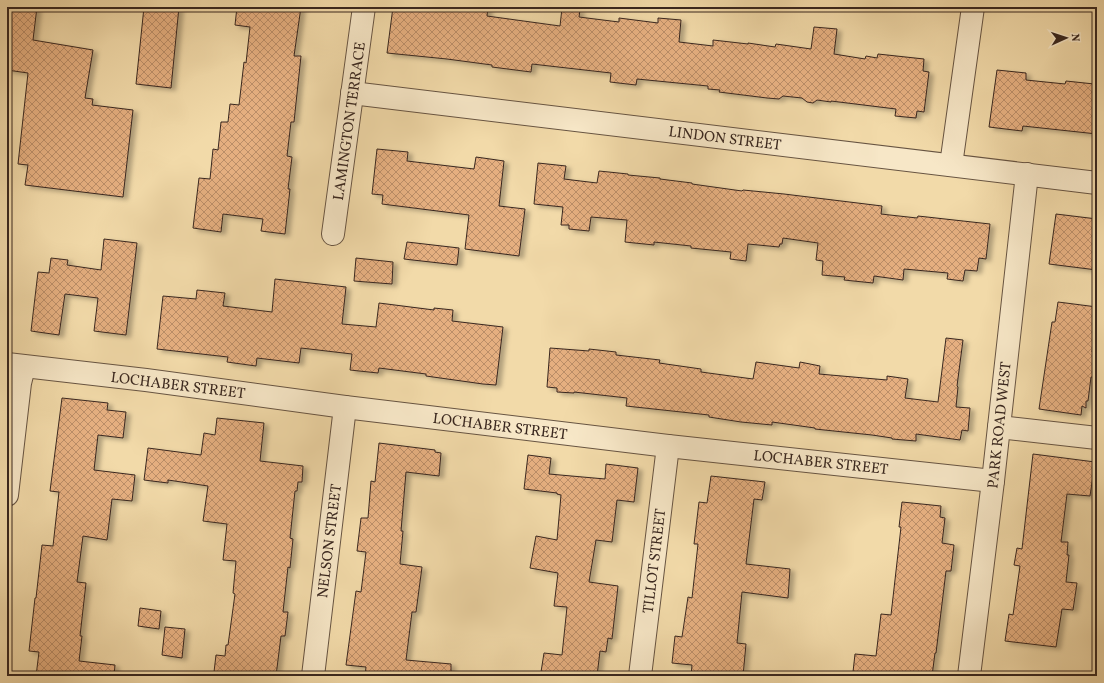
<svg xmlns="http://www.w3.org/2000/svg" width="1104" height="683" viewBox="0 0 1104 683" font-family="Vollkorn,serif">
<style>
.building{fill:url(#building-cross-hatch);stroke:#39271f;filter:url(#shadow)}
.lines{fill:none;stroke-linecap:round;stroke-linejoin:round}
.street-casing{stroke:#675442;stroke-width:24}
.street{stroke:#f7e7c7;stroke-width:22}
.labels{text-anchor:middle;stroke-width:3.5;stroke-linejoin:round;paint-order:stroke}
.street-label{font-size:15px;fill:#39271f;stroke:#f7e7c7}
</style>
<defs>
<pattern id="building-cross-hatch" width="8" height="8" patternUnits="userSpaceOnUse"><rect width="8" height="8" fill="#e5af80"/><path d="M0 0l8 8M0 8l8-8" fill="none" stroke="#bb8e68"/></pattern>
<filter id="shadow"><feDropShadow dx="4.5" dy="2.5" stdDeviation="2" flood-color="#0004"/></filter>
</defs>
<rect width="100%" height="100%" fill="#f2daa9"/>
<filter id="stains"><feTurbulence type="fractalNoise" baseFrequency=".005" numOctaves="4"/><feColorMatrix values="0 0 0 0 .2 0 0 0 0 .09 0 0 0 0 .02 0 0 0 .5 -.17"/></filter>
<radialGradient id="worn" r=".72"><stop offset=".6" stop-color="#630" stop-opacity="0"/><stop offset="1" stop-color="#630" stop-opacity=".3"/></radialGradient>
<g class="building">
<path d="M7 7H37L33 40 93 50 85 98 93 99 92 105 133 110 123 197 25 185 28 165 18 164 28 73 7 70Z"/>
<path d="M144 7H179L171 88 136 84Z"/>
<path d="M237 7H301L294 56H301L294 122H291L287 156 292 157 288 189H290L285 234 261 231 263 219 223 214 221 232 193 228 199 178 210 179 213 149 218 150 221 122H228L230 104 239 105 244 62 246 63 250 27 235 25Z"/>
<path d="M393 7H432L462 11 463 7H488L487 16 560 26 562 8 580 10 579 17 619 22V18L658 23V18L681 20 679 42 713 46V40L748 44V43L775 47 776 44 811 49 814 27 837 29 834 54 865 59 866 56 877 58 878 54 924 59 923 71 929 72 924 112 917 111 916 118 895 116 896 109 831 101V102L817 100 813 103 807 102 802 98 783 96 779 99 767 98 719 92 720 90 708 89V86L637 79 636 85 610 82 611 73 532 64 531 72 492 67V65L447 59 387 53Z"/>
<path d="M997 70 1026 73V80L1065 84 1066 81 1094 84 1093 86H1097V134L1023 126 1022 131 989 127Z"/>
<path d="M377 149 408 152 407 161 474 169 476 157 504 161 499 206 525 209 519 256 465 249 469 215 382 204 383 195 372 194Z"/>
<path d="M538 163 566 166 564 179 597 183 599 171 628 174V175L660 178V179L692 183V184L742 191 743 190 784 194 882 206 881 214 917 218 918 216 990 224 986 259 979 258 977 271 965 270 963 281 947 279 948 273 904 269 903 280 874 276 873 283 844 280 845 277 822 275 823 261 816 260 818 243 783 238 782 244H780L779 247 748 244 746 261 730 259 731 252 691 248V246L654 242V245L625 242 627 220 591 217 589 231 569 229V225H561L563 207 534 204Z"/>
<path d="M1056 214 1097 219V270L1049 264Z"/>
<path d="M104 239 137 243 126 335 94 331 98 298 65 294 59 335 31 331 38 272 49 273 51 258 68 260 67 265 101 270Z"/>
<path d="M407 242 459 248 457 265 404 259Z"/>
<path d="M356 258 393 262 392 284 354 281Z"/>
<path d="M275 279 346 287 342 324 376 327 379 303 434 310V308L453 310 452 321 503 327 496 385 483 384 426 376V374L379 368 378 373 350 370 352 354 301 348 299 363 257 358 256 366 227 362 228 357 157 349 163 296 196 299 197 290 225 293 223 306 272 312Z"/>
<path d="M1058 302 1097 307V317L1092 352 1097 353V377H1091L1088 401H1086V408L1082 406 1081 415 1039 409 1052 322H1055Z"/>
<path d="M946 338 963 340 957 386 958 387 956 407 970 408 968 431 962 430 960 440 916 434V441L892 439V438L872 435 815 429V428L772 422V425L741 422 709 417V415L626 406 627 398 574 392V393L557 392V388L547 387 550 348 589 351V349L616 352V355L660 360 659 363 701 369V372L753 379 756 362 799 368 800 362 820 366 819 374 887 380V376L908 379 905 398 938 402Z"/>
<path d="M62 398 108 403 107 410 126 412 123 438 98 435 94 470 135 475 132 501 112 499 107 540 83 536 77 582 86 583 80 636H82L79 661 115 665 114 676H36L39 652 29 651 35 598H36L42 545 53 546 59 492 50 491Z"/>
<path d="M217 418 264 423 260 461 303 466 302 482H298L297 491H295L290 538 293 539 290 568 288 567 283 612H288L285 636H281L276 676H245L214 672 216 655 225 656 226 645H228L235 594 233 593 236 561 223 560 227 524 203 521 208 486 168 480V483L144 480 148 448 201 455 204 433 215 435Z"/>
<path d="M379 443 435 450V452L441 453 439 476 406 472 401 531H403L400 564 422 567 416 612H412L406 660 451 664V676H365L366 667 346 665 356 591 361 592 366 552 357 551 361 518H368L371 481 375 482Z"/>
<path d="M1033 454 1095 462 1090 496 1067 494 1061 542H1068L1067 555H1069L1066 582 1077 583 1073 610 1062 609 1056 647 1005 641 1009 614 1013 615 1020 566 1014 565 1017 548 1022 549Z"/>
<path d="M528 455 551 458 549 474 605 479 606 464 638 468 634 502 617 500 612 542 596 540 589 582 618 586 612 639 608 638 606 652 600 651 597 676H553V673L541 672 544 653 562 655 567 607 554 606 558 573 530 568 536 536 557 540 561 495 557 494V493L524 489Z"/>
<path d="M711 476 765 482 762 500 754 499 746 564 790 569 788 598 742 592 737 643 746 644 743 676H691L692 665 672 663 675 636 682 637 688 597 692 598 698 544H694L699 502 707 503Z"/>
<path d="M902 502 941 506 940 517 945 518 942 543 954 545 951 571H946L936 653H935L932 676H887L853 672 855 654 876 656 881 614 891 615 901 527H899Z"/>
<path d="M140 608 161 611 159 629 138 626Z"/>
<path d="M165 627 185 629 182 658 162 655Z"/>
</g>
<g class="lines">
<defs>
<g id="street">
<path d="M352 93 1097 183"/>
<path d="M951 165 973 7"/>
<path d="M333 234 364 7"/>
<path d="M7 364 146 380 345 407 668 446 993 481"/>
<path d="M999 427 1097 438"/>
<path d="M7 495 20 383 24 367"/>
<path d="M313 676 345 407"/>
<path d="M640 676 668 446"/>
<path d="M969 676 993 481 1027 174"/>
</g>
</defs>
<use href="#street" class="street-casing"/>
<use href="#street" class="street"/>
</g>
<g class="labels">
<g class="street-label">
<text transform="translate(349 121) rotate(-82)" y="5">LAMINGTON TERRACE</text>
<text transform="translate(725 138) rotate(7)" y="5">LINDON STREET</text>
<text transform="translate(178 385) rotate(7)" y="5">LOCHABER STREET</text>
<text transform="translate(999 425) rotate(-84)" y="5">PARK ROAD WEST</text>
<text transform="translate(500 426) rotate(7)" y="5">LOCHABER STREET</text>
<text transform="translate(821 462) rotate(6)" y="5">LOCHABER STREET</text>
<text transform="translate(329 541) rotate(-83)" y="5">NELSON STREET</text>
<text transform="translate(654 561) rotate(-83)" y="5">TILLOT STREET</text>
</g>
</g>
<rect width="1104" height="683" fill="none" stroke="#f2daa9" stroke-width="24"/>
<rect x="8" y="8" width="1088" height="667" fill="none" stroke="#39271f" stroke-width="2"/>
<rect x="12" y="12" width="1080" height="659" fill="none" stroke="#39271f"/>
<g transform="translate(1066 38) rotate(87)" stroke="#f7e7c7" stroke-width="3" paint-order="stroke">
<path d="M0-3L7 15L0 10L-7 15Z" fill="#39271f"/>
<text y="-6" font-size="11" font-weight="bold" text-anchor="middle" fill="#39271f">N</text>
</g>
<rect width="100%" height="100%" filter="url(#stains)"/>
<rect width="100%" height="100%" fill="url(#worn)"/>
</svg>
